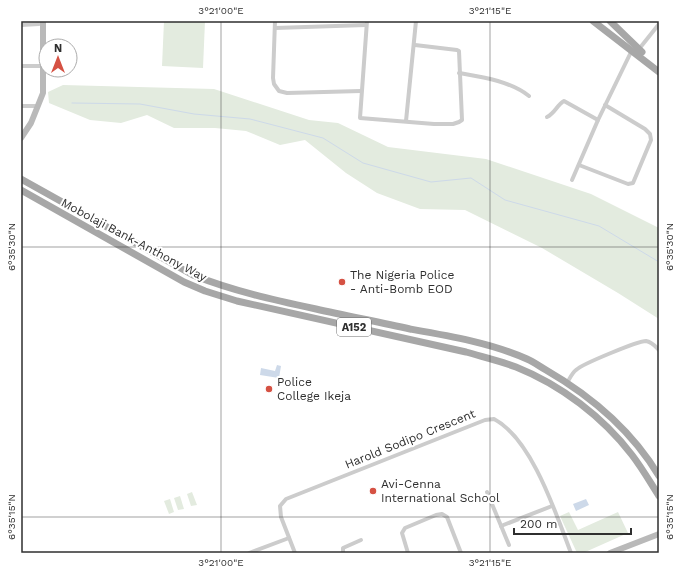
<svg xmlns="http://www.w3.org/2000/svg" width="680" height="574" viewBox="0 0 680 574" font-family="'Work Sans',sans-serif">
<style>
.green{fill:#e3ebdf}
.water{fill:#cdd9e9}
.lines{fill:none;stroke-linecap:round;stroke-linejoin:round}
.stream{stroke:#cdd9e9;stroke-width:1}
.street{stroke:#ccc;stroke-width:4}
.secondary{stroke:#b9b9b9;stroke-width:6}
.primary{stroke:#a7a7a7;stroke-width:7}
.ticks{fill:none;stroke:#2f2f2f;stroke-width:1;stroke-opacity:0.45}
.poi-dot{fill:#d55143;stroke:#fff;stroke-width:1.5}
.labels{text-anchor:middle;stroke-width:4;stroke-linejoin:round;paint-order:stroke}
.shield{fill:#fff;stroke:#6d6d6d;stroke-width:1}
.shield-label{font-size:11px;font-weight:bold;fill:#2f2f2f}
.street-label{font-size:12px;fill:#2f2f2f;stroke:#fff}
.poi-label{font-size:12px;fill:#2f2f2f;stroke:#fff;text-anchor:start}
.neatline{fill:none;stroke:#2f2f2f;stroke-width:1.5}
.ticks-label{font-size:10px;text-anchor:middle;fill:#2f2f2f}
</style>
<rect width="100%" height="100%" fill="#fff"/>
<g class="green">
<path d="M164 21H205L203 68 162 66Z"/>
<path d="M63 85 214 89 309 120 338 123 388 147 486 159 591 194 659 228V319L618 293 542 248 465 210 420 209 377 193 346 173 305 140 280 145 246 131 215 128H174L147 115 121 123 90 120 49 103 48 92Z"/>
<path d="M192 492 197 505 191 506 187 494Z"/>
<path d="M180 496 184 509 178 510 174 498Z"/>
<path d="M170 499 174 512 169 514 164 501Z"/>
<path d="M569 512 578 530 618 512 628 533 583 553H577L560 516Z"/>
</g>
<g class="water">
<path d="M277 365 281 366 279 378 260 375 261 368 275 371Z"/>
<path d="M586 499 589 505 576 511 573 504Z"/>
</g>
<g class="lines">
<path class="stream" d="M72 103 140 104 194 114 250 119 323 138 363 163 431 182 471 178 505 200 599 226 659 262"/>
<g class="street">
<path d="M275 21 273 78 274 84 279 91 287 93 361 91"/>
<path d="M367 21 360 118 434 124H453L459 122 462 120 459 51 457 50 415 45"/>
<path d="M21 25 39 24"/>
<path d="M275 28 366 25"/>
<path d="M639 49 659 24"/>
<path d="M21 66H40"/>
<path d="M459 73C482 77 510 81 529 96"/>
<path d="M21 106H35"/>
<path d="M547 117C555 113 557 105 564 101L598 120"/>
<path d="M406 121 416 21"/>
<path d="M579 165 628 184 633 183 651 140 650 134 645 129 605 105"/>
<path d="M572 180 598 120 632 50"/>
<path d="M567 383C570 378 572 373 576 370 582 364 638 341 646 341 652 342 655 346 659 350"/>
<path d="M487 492 509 545"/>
<path d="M501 526 552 506"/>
<path d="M249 553 289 538"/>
<path d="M295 553 281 517 280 506 286 499 485 420 494 419C532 439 556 514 571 553"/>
<path d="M343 553V548L361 540"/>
<path d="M408 553 402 533 405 528 436 515 442 514 447 517 461 553"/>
</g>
<g class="secondary">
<path d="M21 138 31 123 43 93V21"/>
<path d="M610 553 659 534"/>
</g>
<g class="primary">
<path d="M593 21 659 72"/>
<path d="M610 21 642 52"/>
<path d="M21 179 193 275C233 291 274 300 316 309 347 316 379 322 410 329 450 336 491 343 527 359 534 362 539 366 546 370 591 396 632 431 659 476"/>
<path d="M21 190 184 282 205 291 237 301 466 352C483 357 500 361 516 367 561 385 603 417 632 455 642 468 650 482 659 496"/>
</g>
</g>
<path class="ticks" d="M221 21V553M490 21V553M21 247H659M21 517H659"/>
<g class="poi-dot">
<circle cx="342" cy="282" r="4"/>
<circle cx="269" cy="389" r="4"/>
<circle cx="373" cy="491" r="4"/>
</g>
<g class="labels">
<rect class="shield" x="337" y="318" width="34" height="18" rx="3"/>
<g class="shield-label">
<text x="354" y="331">A152</text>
</g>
<g class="street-label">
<text transform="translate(134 240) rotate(28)" y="4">Mobolaji Bank-Anthony Way</text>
<text transform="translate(410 439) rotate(-22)" y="4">Harold Sodipo Crescent</text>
</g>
<g class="poi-label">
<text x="350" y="279">The Nigeria Police<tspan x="350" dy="14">- Anti-Bomb EOD</tspan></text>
<text x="277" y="386">Police<tspan x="277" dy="14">College Ikeja</tspan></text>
<text x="381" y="488">Avi-Cenna<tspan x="381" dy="14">International School</tspan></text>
</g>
</g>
<rect width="680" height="574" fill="none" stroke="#ffffff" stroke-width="44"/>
<g transform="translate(58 58)"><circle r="19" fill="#ffffff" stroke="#acacac"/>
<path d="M0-3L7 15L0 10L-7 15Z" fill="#d55143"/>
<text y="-6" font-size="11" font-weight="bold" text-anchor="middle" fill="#2f2f2f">N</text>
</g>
<path d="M514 528v6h117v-6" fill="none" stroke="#2f2f2f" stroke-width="2"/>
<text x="520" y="528" font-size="12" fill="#2f2f2f" stroke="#ffffff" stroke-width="3" paint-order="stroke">200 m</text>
<rect x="22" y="22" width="636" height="530" class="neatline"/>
<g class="ticks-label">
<text x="221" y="14">3°21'00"E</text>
<text x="490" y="14">3°21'15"E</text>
<text transform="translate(11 247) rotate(-90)" y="4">6°35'30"N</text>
<text transform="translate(669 247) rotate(-90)" y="4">6°35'30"N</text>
<text transform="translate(11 517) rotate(-90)" y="4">6°35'15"N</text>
<text transform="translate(669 517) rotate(-90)" y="4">6°35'15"N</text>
<text x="221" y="566">3°21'00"E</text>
<text x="490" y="566">3°21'15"E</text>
</g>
</svg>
